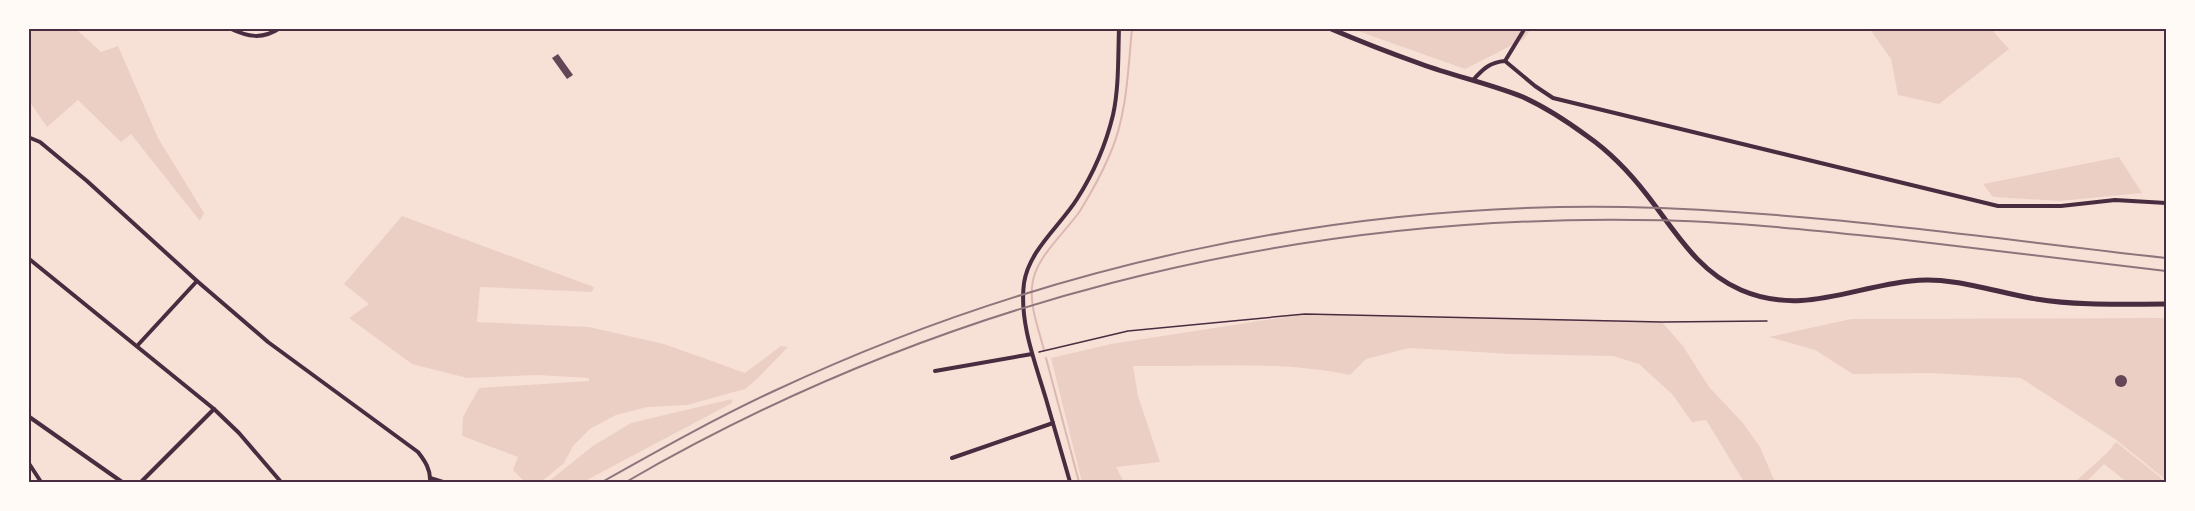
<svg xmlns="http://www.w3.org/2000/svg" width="2195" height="511" viewBox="0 0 2195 511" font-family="'Space Grotesk',sans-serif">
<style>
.green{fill:#ebcfc5}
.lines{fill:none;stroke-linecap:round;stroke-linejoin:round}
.stream{stroke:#dcb8b0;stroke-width:2}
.building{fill:#644757}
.path{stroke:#4a2c40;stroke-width:1.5}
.minor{stroke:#4a2c40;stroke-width:4}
.secondary{stroke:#4a2c40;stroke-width:5}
.rail{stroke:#8f747c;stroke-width:2}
.neatline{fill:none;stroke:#4a2c40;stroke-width:2}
</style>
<rect width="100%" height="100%" fill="#f7e1d7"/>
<g class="green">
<path d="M28 29H76L101 52 118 46 158 138 204 213 200 221 131 134 121 142 78 100 47 127 29 101Z"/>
<path d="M1352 29H1531L1524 39 1465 69Z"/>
<path d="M1870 29H1991L2009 49 1939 104 1898 95 1891 59Z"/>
<path d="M2119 157 2142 193 2059 201 1993 197 1983 184Z"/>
<path d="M402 216 594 287 592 292 480 287 477 322 589 327 664 344 745 373 781 346 788 347 757 379 745 389 687 405 647 407 616 415 590 429 573 446 564 463 541 482H525L513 470 518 457 462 436 463 417 479 388 589 381V378L538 375 467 378 412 364 349 318 369 304 344 284Z"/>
<path d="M1305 314 1662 322 1683 346 1709 387 1743 423 1760 447 1775 482H1744L1706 420 1692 422 1672 394 1639 364 1613 356 1511 354 1409 348 1366 359 1350 375C1278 360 1206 367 1133 366L1138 396 1160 462 1116 467 1124 482H1082L1051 358 1111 344Z"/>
<path d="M2166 318V480L2115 439 2021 378 1930 373 1853 374 1815 350 1769 337 1851 319Z"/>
<path d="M732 399V403L583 482H548L593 446 631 423Z"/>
<path d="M2116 442 2166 482H2127L2104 464 2086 482H2075L2108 452Z"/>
</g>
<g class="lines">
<g class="stream">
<path d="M1044 350C1039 330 1030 308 1032 287 1034 258 1064 234 1080 211 1091 193 1102 173 1110 154 1127 115 1128 71 1132 28"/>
<path d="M1046 358 1079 482"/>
</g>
</g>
<g class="building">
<path d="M558 54 573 75 567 79 552 58Z"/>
<circle cx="2121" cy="381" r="6"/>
</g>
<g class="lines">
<path class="path" d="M1039 352 1128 331 1305 314 1662 322 1767 321"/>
<g class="minor">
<path d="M229 28C248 37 262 40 280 28"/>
<path d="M1505 61 1535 86 1553 98 1998 206H2061L2115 200 2166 203"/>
<path d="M1473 80C1483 69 1490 62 1505 61L1525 28"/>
<path d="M28 137 40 142 87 181 197 281 268 342 418 452C425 461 431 470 430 482"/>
<path d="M28 258 214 409 239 433 281 482"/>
<path d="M137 346 197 281"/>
<path d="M935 371 1032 354"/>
<path d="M28 416 122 482"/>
<path d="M952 458 1053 423"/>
<path d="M28 462 41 482"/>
<path d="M430 478 443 482"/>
<path d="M141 482 214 409"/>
<path d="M1070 482C1062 455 1054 427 1046 399 1035 362 1019 322 1024 283 1029 250 1060 226 1077 199 1093 174 1106 144 1113 115 1119 88 1118 57 1119 28"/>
</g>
<path class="secondary" d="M1329 28C1359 41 1390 53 1421 64 1454 76 1490 84 1523 97 1545 107 1568 122 1587 136 1610 152 1630 173 1647 195 1675 231 1697 271 1741 290 1801 316 1852 287 1911 281 1953 276 1994 292 2036 299 2079 306 2123 304 2166 304"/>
<g class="rail">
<path d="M602 482C659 450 716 418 774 391 1038 267 1334 202 1625 207 1807 211 1986 238 2166 258"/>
<path d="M626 482C933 304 1280 216 1634 220 1722 220 1810 230 1897 239 1987 250 2077 260 2166 271"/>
</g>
</g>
<rect width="2195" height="511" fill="none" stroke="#fffaf5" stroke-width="60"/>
<rect x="30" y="30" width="2135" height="451" class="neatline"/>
</svg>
